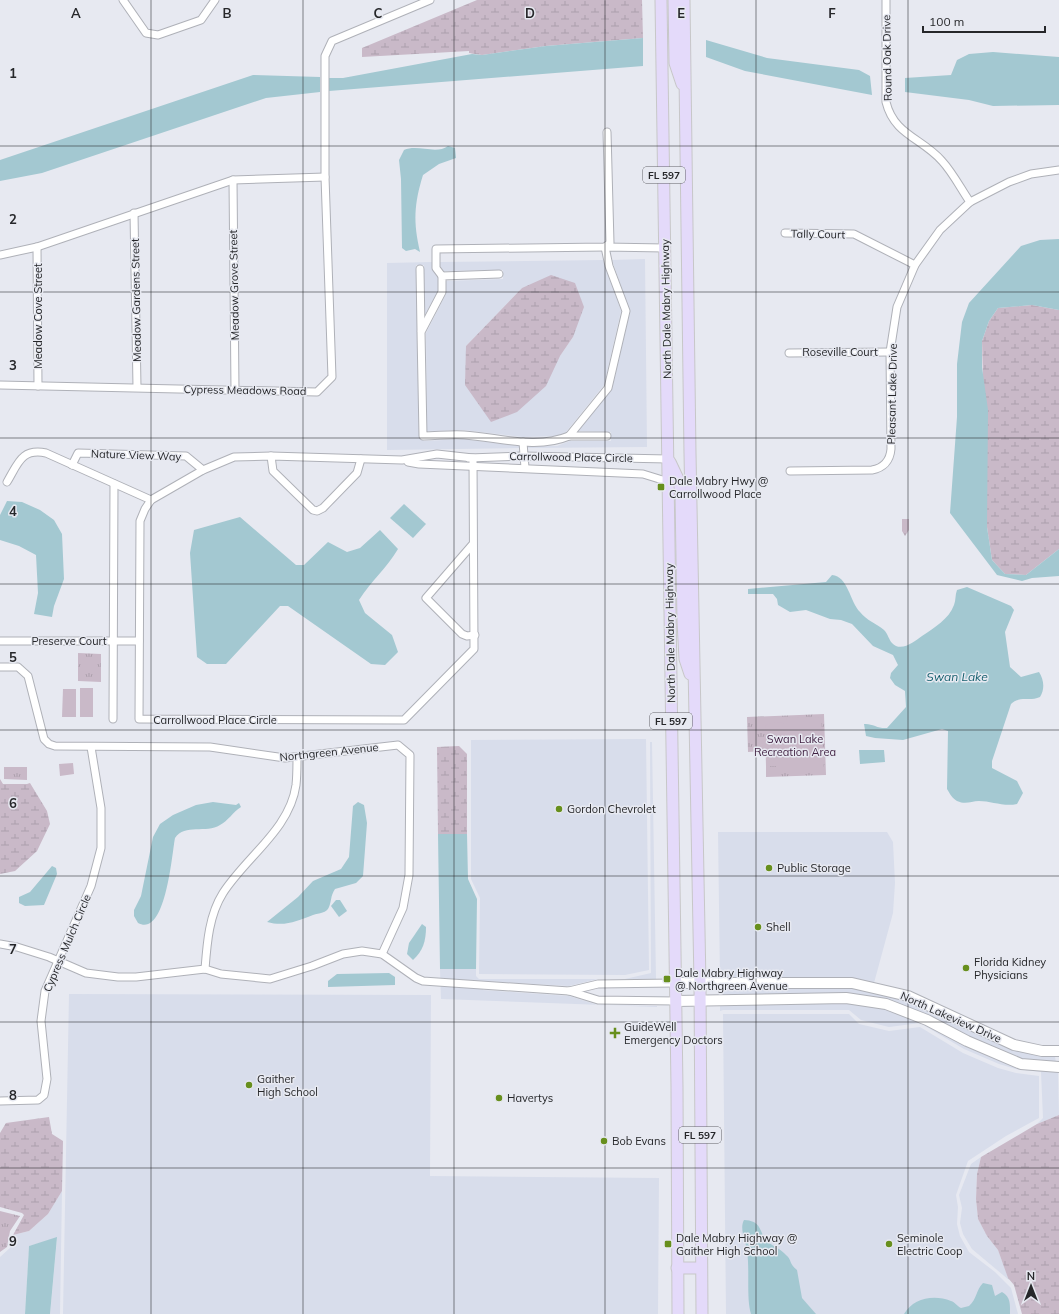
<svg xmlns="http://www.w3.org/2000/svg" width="1059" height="1314" viewBox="0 0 1059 1314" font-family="Mulish,sans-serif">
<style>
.built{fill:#d8ddeb;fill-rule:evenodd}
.wetland{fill:url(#wetland-marsh)}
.park{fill:url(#park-tufts)}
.pitch{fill:#c9b9c8}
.water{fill:#a3c8d1}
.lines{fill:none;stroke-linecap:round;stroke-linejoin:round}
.street-casing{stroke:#afb1b8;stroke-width:9}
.secondary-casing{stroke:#afb1b8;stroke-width:12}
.primary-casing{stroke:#c7c7c8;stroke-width:13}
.street{stroke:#fff;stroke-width:7}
.secondary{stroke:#fff;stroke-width:10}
.primary{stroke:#e4dafa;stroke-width:11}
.grid{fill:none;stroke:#26272a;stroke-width:1;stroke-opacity:0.55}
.poi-dot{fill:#678f1d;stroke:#e7e9f1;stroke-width:1.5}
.labels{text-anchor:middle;stroke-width:3;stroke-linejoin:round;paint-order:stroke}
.shield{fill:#e7e9f1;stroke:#606166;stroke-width:1}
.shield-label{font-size:10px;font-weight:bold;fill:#26272a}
.street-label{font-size:11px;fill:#26272a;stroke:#e7e9f1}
.poi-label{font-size:11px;fill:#26272a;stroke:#e7e9f1;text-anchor:start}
.park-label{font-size:11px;fill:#3f1f40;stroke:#e7e9f1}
.water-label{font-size:12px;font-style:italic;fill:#155f6d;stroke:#e7e9f1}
.grid-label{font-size:13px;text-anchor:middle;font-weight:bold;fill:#26272a;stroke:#e7e9f1;stroke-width:3;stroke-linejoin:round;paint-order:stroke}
</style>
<defs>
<pattern id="wetland-marsh" width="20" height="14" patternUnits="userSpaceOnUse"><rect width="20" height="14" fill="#c9b9c8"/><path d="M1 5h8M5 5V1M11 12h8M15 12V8" fill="none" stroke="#ac9fac"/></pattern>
<pattern id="park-tufts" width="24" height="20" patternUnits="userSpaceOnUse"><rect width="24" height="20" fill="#c9b9c8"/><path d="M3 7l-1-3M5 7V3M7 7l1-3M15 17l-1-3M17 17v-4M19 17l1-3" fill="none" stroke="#ac9fac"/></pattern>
</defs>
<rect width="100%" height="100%" fill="#e7e9f1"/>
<g class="built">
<path d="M645 259 647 447 527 448V446H557L570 441H611V432L578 431 612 389 630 312 612 260Z"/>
<path d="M604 260 621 311 604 385 566 432 557 436 523 437 464 430 427 431 426 333 446 294V281L503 279V270L444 271 440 266V262ZM522 288 573 337 560 356 466 346Z"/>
<path d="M432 262 433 271 438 278V291L425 315 424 265H416L419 436 424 441 463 439 519 446V448L387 450V263Z"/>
<path d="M646 739 649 970 625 975 479 974 480 898 471 879V740Z"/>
<path d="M650 742H652L656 979H598L569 986 484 981 483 990 569 996 598 1005 657 1006V1007L441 999 440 969H476V976L479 979H625L651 973Z"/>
<path d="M718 832H887L893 842 895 883 893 913 874 983 852 978 720 979Z"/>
<path d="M720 988H852L906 1001 1012 1050 1055 1057 1056 1062 1022 1059 883 998 720 996Z"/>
<path d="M69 994 431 995 430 1176 659 1178 658 1314H63Z"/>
<path d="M845 1003 884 1009 925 1025 966 1046 1058 1072 1059 1115 1037 1124 1043 1118 1041 1072 1016 1069 999 1064 964 1049 920 1023 889 1027 861 1020 849 1010H723L720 1011V1005Z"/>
<path d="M723 1014H849L859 1024 889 1031 920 1027 963 1053 998 1068 1016 1073 1039 1076V1118L1006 1136 968 1161 956 1195 958 1207 957 1224 960 1236 969 1252 995 1272 1011 1288 1018 1314H726Z"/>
<path d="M981 1157 977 1174 976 1199 978 1219 987 1236 998 1250 1009 1280 972 1249 963 1234 960 1223 962 1208 959 1195 971 1164Z"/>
<path d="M62 1191 60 1314H50L57 1238 29 1246 25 1314H0V1257L10 1248 13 1235 29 1231 48 1214Z"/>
</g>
<g class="wetland">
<path d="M477 0H642L643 38 546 46 482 55 469 53V51L362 57V48Z"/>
<path d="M551 275 575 283 584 307 573 337 560 356 546 386 517 412 491 422 465 385 466 346 522 288Z"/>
<path d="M1032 305 1059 310V549L1026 575 1005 574 992 560 987 527 982 341 989 321 998 308Z"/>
<path d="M459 746 467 754V834H438L437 747Z"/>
<path d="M0 779 3 784H27L30 783 47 811 50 824 37 851 15 871 0 874Z"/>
<path d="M1059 1115V1314H1022L1014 1285 1008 1278 998 1250 987 1236 978 1219 976 1199 977 1174 981 1157 1037 1124Z"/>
<path d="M49 1117 52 1134 63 1141 62 1191 48 1214 29 1231 13 1235 24 1215 22 1213 0 1207V1133L6 1123Z"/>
</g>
<g class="park">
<path d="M902 519H909V530L905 536 902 531Z"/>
<path d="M78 653 101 654V682L78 681Z"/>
<path d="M824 714 826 775 766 777V751L748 752 747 717Z"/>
<path d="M4 767H27V780L4 779Z"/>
<path d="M0 1211 20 1216 10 1231 7 1247 0 1252Z"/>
</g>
<g class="pitch">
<rect x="80" y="688" width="13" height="29"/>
<path d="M63 689H76V717H62Z"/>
<path d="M821 717 824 771H788V766H766L765 726C770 722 781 721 786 725L787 718Z"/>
<path d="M73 763 74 774 60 776 59 764Z"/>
</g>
<g class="water">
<path d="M643 38V66L329 91V78H343L472 54 482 55 546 46Z"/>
<path d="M706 40 767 58 859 70 870 76 872 95 745 71 706 57Z"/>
<path d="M993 52 1059 57V105L993 106 969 100 905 92V78L951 75 957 60 969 54Z"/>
<path d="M253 75 320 77V92L266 98 42 173 0 181V160Z"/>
<path d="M448 146 455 148 456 158 439 164 423 175C414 204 413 222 420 252L415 249 406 251 402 248 401 179 399 160 404 150C418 144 436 155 448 146Z"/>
<path d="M1059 239V310L1032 305 998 308 989 321 982 341V367L988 410 987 527 992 560 1005 574 1026 575 1059 549V576L1032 578 1022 581 997 575 950 513 957 417V364L962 322 969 303 1021 246 1040 240Z"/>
<path d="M7 501 22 502 40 510 54 520 62 534 64 579 54 606 52 617 34 614 38 593 36 555 19 546 0 540V515Z"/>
<path d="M404 504 426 524 413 538 390 518Z"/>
<path d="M240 517 296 565H304L328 542 347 552 360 548 380 530 398 549C387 568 371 581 359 600L365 613 392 635 398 652 385 665 371 664 288 606H280L226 664H207L197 657 190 553 194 530Z"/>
<path d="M832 575C848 576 850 602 860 612 866 620 877 624 884 630 888 634 889 640 892 643 901 653 915 641 922 636 934 628 949 619 954 605 956 600 955 595 957 590L967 587 1011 606 1014 610 1005 632 1010 667 1021 677 1039 672C1044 680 1045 689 1040 697 1029 702 1021 695 1011 704L992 761V768L1017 781 1023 793 1017 804C1004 807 991 801 979 801 971 801 966 805 957 801 952 798 950 794 947 789L948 731 942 729 903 740 875 738 866 736 864 724C872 723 878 729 887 728L906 707 905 691 895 685 890 678 891 673 898 665 893 655 873 646 852 624 841 620 830 619 806 610 790 612 778 605 777 599 773 594H748V589L826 582Z"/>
<path d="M859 750H884L885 762 860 764Z"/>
<path d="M213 802 236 805 239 803 241 807C233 812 228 821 220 825 206 834 185 823 175 838 172 853 166 938 138 923L134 916V910L141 896 153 837 160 824 173 815 196 805Z"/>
<path d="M358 802 364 805 367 823 363 876 356 883 335 889C330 897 332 900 329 907 327 913 319 913 313 915 297 921 285 927 267 922L298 897 313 881 341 869 349 857 353 806Z"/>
<path d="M438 834H467L468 879 477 899 476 969H440Z"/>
<path d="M52 866 56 868 57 874 44 905 25 906 19 903V897L30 892Z"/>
<path d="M336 900H340L347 911 339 917 331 906Z"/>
<path d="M422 924 426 927C426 941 423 951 413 960L407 954 409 943Z"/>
<path d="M389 973 395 977V985L328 987V981L337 974Z"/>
<path d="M744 1220C763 1221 758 1232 768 1242 774 1247 781 1249 786 1255 792 1260 789 1264 797 1270L802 1298 816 1314H751C746 1298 750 1270 747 1251 746 1241 739 1229 744 1220Z"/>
<path d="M57 1237 50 1314H25L29 1246Z"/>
<path d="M983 1283 992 1285 995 1296 1002 1292C1011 1297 1010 1305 1010 1314H904C913 1298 934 1294 951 1301 955 1302 957 1306 961 1308L969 1306C977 1299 976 1290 983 1283Z"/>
</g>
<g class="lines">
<defs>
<g id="street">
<path d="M123 0 146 33 158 35 201 20 215 0"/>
<path d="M886 0V102C894 135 922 138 942 161 953 173 961 189 970 202"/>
<path d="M233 180 235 390"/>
<path d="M134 213 137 387"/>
<path d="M785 233 854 234 915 265"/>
<path d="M37 247 38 386"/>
<path d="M0 255 37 247 233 180 325 177"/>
<path d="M420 269 421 330"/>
<path d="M499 274 442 276V292L421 332 423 436C437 436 451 434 464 435 498 437 536 450 569 436"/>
<path d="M442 276 436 268V249L605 247 610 243 607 132"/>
<path d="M789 353 890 352"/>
<path d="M0 385 317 392 332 377 325 177V56L332 41 430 0"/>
<path d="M607 436H569L608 388 626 311 609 266 605 247 665 248"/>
<path d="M523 442 525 468"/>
<path d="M437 454 473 458 474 649 404 720 139 719 140 521 145 509 151 500 203 470 234 457 271 456 402 460Z"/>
<path d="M271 456 273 471 313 510 317 511 323 508 357 473 361 459"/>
<path d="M469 458 523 456 668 459"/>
<path d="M408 462 419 464 643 474 669 482"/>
<path d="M72 465 78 453 186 456 203 470"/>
<path d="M790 471 872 470C883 468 890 461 891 449L890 352 897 307 915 265 940 230 970 202 1009 182 1031 174 1059 170"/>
<path d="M7 482C18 464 21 448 46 453L151 500"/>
<path d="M472 545 426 598 462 634 467 636 475 635"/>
<path d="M0 641H139"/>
<path d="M0 667H18L28 676 44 739 49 744 55 746 210 747 285 758 398 745 410 755 409 875 403 908 382 954"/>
<path d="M113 719 114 484"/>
<path d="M0 944 17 947 49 957 86 973 118 977H136L205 969 221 974 270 979 312 966 343 954 362 951 382 954 416 978 423 981 569 991 598 1000 676 1001"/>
<path d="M205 969C207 943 209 915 223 893 246 857 290 829 296 785 297 776 297 766 297 757"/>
<path d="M569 991 598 984 674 983"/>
<path d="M0 1101 38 1100 44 1095 47 1079 41 1021 45 991 91 886 101 848V808L91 747"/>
</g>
<g id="secondary">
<path d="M674 983H852L908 996 1014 1045 1042 1051H1059"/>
<path d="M676 1001 846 998 886 1004 927 1020 967 1041 1021 1064 1059 1067"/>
</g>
<g id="primary">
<path d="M661 0 677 1087 678 1314"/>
<path d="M674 0 675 63 682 84"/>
<path d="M684 0 690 453 700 983 702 1314"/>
<path d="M670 462 679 481 681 494 683 622 685 659 690 674"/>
<path d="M677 1268H701"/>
</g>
</defs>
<use href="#street" class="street-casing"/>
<use href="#secondary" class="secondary-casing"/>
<use href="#primary" class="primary-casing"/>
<use href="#street" class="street"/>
<use href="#secondary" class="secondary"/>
<use href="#primary" class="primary"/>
</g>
<path class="grid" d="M151 0V1314M303 0V1314M454 0V1314M605 0V1314M756 0V1314M908 0V1314M0 146H1059M0 292H1059M0 438H1059M0 584H1059M0 730H1059M0 876H1059M0 1022H1059M0 1168H1059"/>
<g class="poi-dot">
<rect x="657" y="483" width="8" height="8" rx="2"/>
<circle cx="559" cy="809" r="4"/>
<circle cx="769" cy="868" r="4"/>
<circle cx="758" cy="927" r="4"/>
<circle cx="966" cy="968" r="4"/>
<rect x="663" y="975" width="8" height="8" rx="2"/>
<path d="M613 1027h4v4h4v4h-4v4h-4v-4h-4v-4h4z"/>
<circle cx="249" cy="1085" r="4"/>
<circle cx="499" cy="1098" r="4"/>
<circle cx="604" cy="1141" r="4"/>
<rect x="664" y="1240" width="8" height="8" rx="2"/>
<circle cx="889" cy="1244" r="4"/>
</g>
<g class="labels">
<g class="shield">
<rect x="643" y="167" width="42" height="16" rx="3"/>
<rect x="650" y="713" width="42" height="16" rx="3"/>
<rect x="679" y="1127" width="42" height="16" rx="3"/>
</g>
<g class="shield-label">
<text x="664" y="179">FL 597</text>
<text x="671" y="725">FL 597</text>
<text x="700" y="1139">FL 597</text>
</g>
<g class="street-label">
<text transform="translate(887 58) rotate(-91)" y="4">Round Oak Drive</text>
<text transform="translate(818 234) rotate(1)" y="4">Tally Court</text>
<text transform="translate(234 285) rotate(-91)" y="4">Meadow Grove Street</text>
<text transform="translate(136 300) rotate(-91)" y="4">Meadow Gardens Street</text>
<text transform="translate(666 309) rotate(-91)" y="4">North Dale Mabry Highway</text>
<text transform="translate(38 316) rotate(-90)" y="4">Meadow Cove Street</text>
<text x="840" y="356">Roseville Court</text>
<text transform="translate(245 390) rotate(1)" y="4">Cypress Meadows Road</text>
<text transform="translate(892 394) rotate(-89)" y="4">Pleasant Lake Drive</text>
<text transform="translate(136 455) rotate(2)" y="4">Nature View Way</text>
<text transform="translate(571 457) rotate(1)" y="4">Carrollwood Place Circle</text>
<text transform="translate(670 633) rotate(-91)" y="4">North Dale Mabry Highway</text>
<text x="69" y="645">Preserve Court</text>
<text x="215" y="724">Carrollwood Place Circle</text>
<text transform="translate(329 752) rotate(-6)" y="4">Northgreen Avenue</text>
<text transform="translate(67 943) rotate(-67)" y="4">Cypress Mulch Circle</text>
<text transform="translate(951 1017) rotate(24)" y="4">North Lakeview Drive</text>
</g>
<g class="poi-label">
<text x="669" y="485">Dale Mabry Hwy @<tspan x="669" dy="13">Carrollwood Place</tspan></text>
<text x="567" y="813">Gordon Chevrolet</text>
<text x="777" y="872">Public Storage</text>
<text x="766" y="931">Shell</text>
<text x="974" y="966">Florida Kidney<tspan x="974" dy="13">Physicians</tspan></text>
<text x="675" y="977">Dale Mabry Highway<tspan x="675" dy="13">@ Northgreen Avenue</tspan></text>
<text x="624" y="1031">GuideWell<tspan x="624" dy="13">Emergency Doctors</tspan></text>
<text x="257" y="1083">Gaither<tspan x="257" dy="13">High School</tspan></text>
<text x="507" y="1102">Havertys</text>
<text x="612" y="1145">Bob Evans</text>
<text x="676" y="1242">Dale Mabry Highway @<tspan x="676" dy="13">Gaither High School</tspan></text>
<text x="897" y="1242">Seminole<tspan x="897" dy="13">Electric Coop</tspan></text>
</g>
<g class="park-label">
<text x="795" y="743">Swan Lake<tspan x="795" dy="13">Recreation Area</tspan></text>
</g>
<g class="water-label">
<text x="957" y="681">Swan Lake</text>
</g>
</g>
<g class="grid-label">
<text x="76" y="18">A</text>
<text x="227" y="18">B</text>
<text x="378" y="18">C</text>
<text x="530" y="18">D</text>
<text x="681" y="18">E</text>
<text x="832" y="18">F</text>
<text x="13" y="78">1</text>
<text x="13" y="224">2</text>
<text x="13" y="370">3</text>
<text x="13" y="516">4</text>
<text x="13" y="662">5</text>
<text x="13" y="808">6</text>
<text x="13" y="954">7</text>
<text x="13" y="1100">8</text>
<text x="13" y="1246">9</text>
</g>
<g transform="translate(1031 1286)" stroke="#e7e9f1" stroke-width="3" paint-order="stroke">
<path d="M0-3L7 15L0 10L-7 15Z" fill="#26272a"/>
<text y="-6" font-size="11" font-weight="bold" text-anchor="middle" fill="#26272a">N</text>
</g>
<path d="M923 26v6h122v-6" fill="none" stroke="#26272a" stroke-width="2"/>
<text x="929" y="26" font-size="12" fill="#26272a" stroke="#e7e9f1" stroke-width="3" paint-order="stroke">100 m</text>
</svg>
